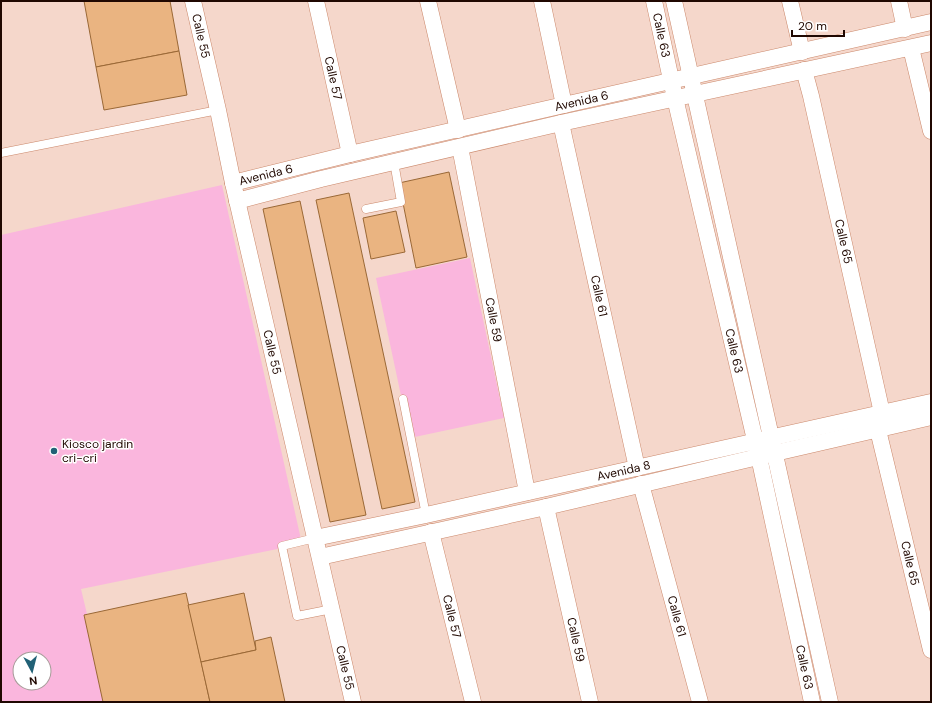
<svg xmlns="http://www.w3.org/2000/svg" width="932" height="703" viewBox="0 0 932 703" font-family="'DM Sans',sans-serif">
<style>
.green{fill:#fab6dd;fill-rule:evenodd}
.building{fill:#eab481;stroke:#9a6836}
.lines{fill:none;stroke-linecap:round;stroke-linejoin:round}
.lane-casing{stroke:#cb886b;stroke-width:9}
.street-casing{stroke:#cb886b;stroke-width:17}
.lane{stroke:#fff;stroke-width:8}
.street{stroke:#fff;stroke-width:16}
.poi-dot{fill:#216176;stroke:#fff;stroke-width:1.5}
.labels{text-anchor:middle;stroke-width:3;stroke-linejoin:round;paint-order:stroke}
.street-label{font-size:12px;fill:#200801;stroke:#fff}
.poi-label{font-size:12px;fill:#200801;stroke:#fff;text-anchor:start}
</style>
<rect width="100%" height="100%" fill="#f5d7cb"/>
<g class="green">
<path d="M222 185 302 544 81 589 108 702H1V235ZM20 659H44V683H20Z"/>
<path d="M470 258 504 418 410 438 376 278Z"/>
</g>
<g class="building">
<path d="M84 1H170L179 51 96 67Z"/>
<path d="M179 51 187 95 104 110 96 67Z"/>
<path d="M449 172 467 257 416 268 399 183Z"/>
<path d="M349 193 415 502 382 509 316 200Z"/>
<path d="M300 201 366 515 330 522 263 209Z"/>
<path d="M396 211 405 252 371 259 363 218Z"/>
<path d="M186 593 210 702H103L84 615Z"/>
<path d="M244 593 256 650 201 662 188 605Z"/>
<path d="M271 637 285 702H210L201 662 256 650 255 641Z"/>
</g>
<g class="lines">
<defs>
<g id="lane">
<path d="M1 153 218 110"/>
<path d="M366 209 401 202 394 162"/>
<path d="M403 399 426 515"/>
<path d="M315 538 282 546 297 616 332 609"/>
</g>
<g id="street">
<path id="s1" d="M193 1 218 110 233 183 353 702"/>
<path id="s2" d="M316 1 350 154"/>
<path d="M428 1 458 130"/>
<path d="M542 1 564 105"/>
<path id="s3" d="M654 1 675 98 759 457 812 702"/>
<path d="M674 1 830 702"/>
<path d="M790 1 802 52"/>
<path d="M899 1 905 29"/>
<path d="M911 48 931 131"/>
<path id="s4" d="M804 70 811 96 882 413"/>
<path id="s5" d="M561 123 637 468"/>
<path id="s6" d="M460 147 527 492"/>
<path id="s7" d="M233 183 350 154 564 105 931 22"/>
<path d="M237 201 321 179 561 123 931 43"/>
<path id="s8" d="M878 430 931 650"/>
<path id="s9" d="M641 484 700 702"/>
<path id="s10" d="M546 507 590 702"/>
<path id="s11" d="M431 532 473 702"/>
<path id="s12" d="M315 538 426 515 931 402"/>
<path d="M320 557 546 507 775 453 931 417"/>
</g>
</defs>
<use href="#lane" class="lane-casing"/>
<use href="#street" class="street-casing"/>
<use href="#lane" class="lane"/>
<use href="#street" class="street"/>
</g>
<circle class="poi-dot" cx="54" cy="451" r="4"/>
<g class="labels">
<g class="street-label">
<text dy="4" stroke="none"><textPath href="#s1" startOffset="36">Calle 55</textPath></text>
<text dy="4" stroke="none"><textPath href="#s3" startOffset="35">Calle 63</textPath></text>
<text dy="4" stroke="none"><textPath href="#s2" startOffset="79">Calle 57</textPath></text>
<text dy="4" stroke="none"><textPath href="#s7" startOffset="358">Avenida 6</textPath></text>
<text dy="4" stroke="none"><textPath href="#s7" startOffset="34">Avenida 6</textPath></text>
<text dy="4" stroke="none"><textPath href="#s4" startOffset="176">Calle 65</textPath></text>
<text dy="4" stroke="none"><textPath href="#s5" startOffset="177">Calle 61</textPath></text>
<text dy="4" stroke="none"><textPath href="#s6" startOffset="176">Calle 59</textPath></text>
<text dy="4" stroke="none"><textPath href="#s3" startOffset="359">Calle 63</textPath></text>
<text dy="4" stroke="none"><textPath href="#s1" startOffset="360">Calle 55</textPath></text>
<text dy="4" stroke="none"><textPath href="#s12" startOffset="316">Avenida 8</textPath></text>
<text dy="4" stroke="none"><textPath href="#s8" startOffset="137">Calle 65</textPath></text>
<text dy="4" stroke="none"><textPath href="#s9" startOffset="137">Calle 61</textPath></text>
<text dy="4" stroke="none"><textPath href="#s11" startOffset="87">Calle 57</textPath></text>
<text dy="4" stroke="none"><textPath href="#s10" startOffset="136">Calle 59</textPath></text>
<text dy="4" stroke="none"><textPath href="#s1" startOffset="684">Calle 55</textPath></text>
<text dy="4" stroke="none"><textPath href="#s3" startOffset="683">Calle 63</textPath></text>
</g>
<g class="poi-label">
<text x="62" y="448">Kiosco jardin<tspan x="62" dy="14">cri-cri</tspan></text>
</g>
</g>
<rect width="932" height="703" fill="none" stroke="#200801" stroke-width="4"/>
<g transform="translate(32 671) rotate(173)"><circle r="19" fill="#ffffff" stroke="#a69c99"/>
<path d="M0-3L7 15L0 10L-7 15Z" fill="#216176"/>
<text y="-6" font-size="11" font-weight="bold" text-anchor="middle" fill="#200801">N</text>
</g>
<path d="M792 30v6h52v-6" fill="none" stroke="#200801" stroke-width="2"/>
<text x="798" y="30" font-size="12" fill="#200801" stroke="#ffffff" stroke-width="3" paint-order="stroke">20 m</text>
</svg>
